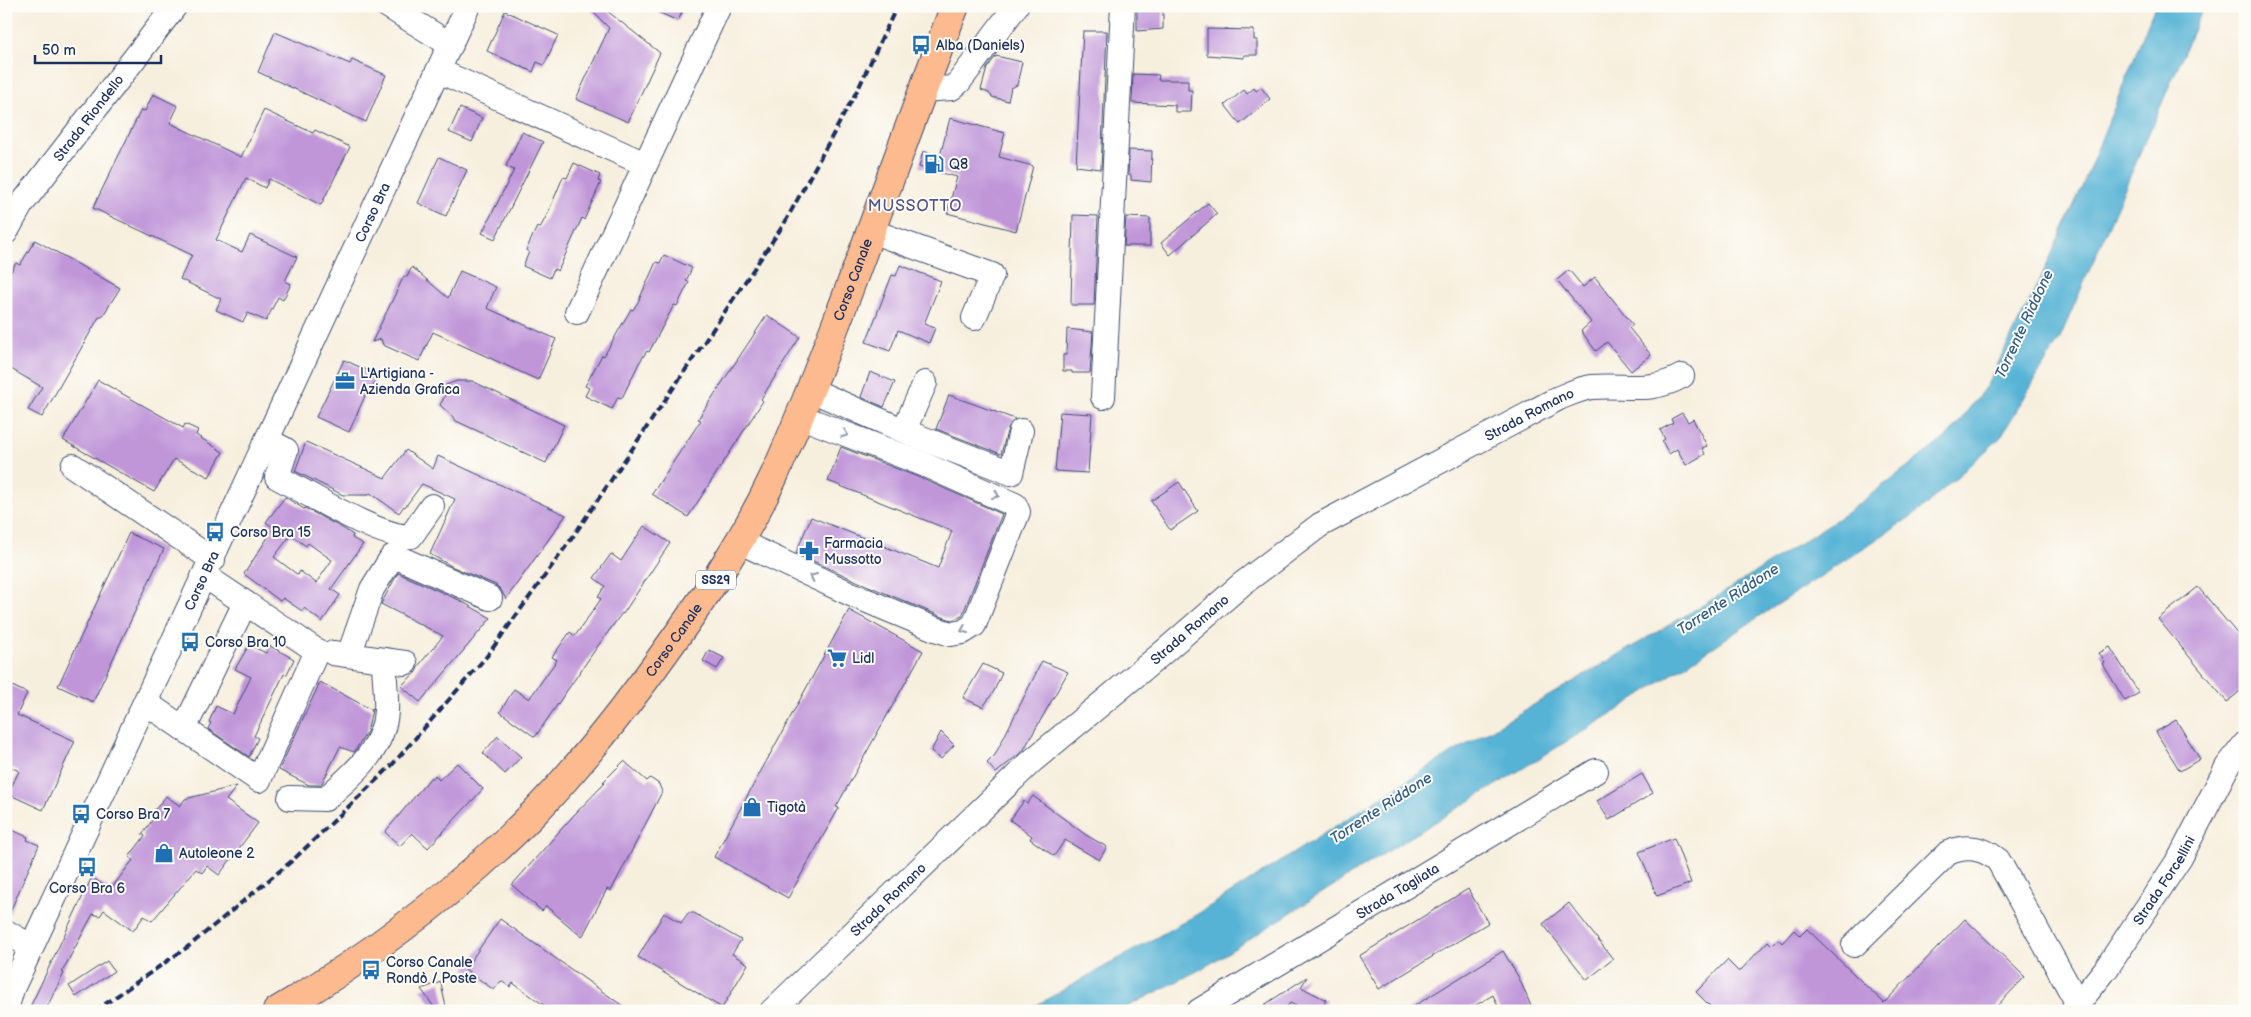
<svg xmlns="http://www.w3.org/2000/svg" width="2251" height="1017" viewBox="0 0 2251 1017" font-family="'Balsamiq Sans',sans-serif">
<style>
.water{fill:#57b3d5;stroke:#39719a}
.building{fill:#c096d9;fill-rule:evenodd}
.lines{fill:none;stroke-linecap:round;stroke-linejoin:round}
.minor-casing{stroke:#3c4c71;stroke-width:26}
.major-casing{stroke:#3c4c71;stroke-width:30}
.minor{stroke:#fff;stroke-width:24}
.major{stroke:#fcba8e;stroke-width:28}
.rail{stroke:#1b2f5e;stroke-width:4;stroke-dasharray:8 4;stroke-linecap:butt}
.oneway{stroke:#8d97ae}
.labels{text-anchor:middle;stroke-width:4;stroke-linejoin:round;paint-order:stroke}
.shield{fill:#fdfcf7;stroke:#5f6c8c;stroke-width:1}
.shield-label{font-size:12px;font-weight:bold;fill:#1b2f5e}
.poi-label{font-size:14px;fill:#1b2f5e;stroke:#fdfcf7;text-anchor:start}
.street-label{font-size:14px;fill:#1b2f5e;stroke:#fdfcf7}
.water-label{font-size:15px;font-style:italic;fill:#305d88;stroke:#fdfcf7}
.quarter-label{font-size:16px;letter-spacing:1px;fill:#555389;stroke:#fdfcf7}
</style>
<rect width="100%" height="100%" fill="#fdfcf7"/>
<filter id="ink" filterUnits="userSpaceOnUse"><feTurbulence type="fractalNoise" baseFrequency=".02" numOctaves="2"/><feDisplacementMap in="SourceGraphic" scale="10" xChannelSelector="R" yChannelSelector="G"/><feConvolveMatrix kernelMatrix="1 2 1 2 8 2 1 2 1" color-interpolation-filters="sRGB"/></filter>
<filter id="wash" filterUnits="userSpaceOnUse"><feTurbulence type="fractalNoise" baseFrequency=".0096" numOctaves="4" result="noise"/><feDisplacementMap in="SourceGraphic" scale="20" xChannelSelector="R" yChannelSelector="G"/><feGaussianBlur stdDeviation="1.12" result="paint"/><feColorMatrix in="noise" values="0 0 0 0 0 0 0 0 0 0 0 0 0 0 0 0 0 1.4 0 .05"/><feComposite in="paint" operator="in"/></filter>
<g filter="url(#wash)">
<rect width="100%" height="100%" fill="#f7efde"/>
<path class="water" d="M2155 6H2204L2059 340 2000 438 1918 512 1613 713 1393 848 1205 967 1119 1011H1026L1196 915 1435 763 1720 595 1848 512 1949 435 1987 385 2038 284 2082 187Z"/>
<g id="blocks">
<g class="building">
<path d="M587 6H601L660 53 628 122 576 99 609 28Z"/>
<path d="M644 6H685L678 21Z"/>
<path d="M1137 6H1163V29L1137 31Z"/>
<path d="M505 11 558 35 544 65 537 62 533 72 487 51Z"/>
<path d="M1207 29 1254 30V40H1257V55H1244V58L1207 55Z"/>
<path d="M1083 31H1107L1101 169 1076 166Z"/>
<path d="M275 32 350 64 352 60 386 75 366 122 258 72Z"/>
<path d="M996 56 1022 62 1017 85 1011 88 1008 101 992 97 989 93 981 90 987 68Z"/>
<path d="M1133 74 1159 75 1158 80H1188V90H1192L1191 112H1175V105L1132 103Z"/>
<path d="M1261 87 1270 99 1240 124 1225 105 1244 90 1247 94 1254 88 1256 91Z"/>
<path d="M153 94 178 106 170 123 241 157 264 110 313 133 315 130 350 147 321 205 269 179 265 188 246 178 216 240 242 252 250 235 297 257 285 281 291 284 283 300 278 297 266 321 248 313 243 322 216 310 221 299 180 279 192 255 93 208 141 110 145 111Z"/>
<path d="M460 108 482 118 472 142 449 132Z"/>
<path d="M950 118 1005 133 999 157 1033 166 1016 231 947 213 957 177 919 167 923 151 940 156Z"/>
<path d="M522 132 543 142 495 239 482 233 514 170 506 166Z"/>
<path d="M1129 150 1152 151 1151 182 1131 180V175H1128Z"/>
<path d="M439 157 467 170 446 216 418 203Z"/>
<path d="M574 163 600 175 598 181 601 182 584 220 582 218 558 271 554 269 550 278 523 266 529 252 526 250 537 227 540 228 548 213 563 177 567 178Z"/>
<path d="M1208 203 1217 214 1170 255 1161 243Z"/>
<path d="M1073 215 1098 216 1094 305H1071Z"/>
<path d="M1126 217 1150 218V246H1124Z"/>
<path d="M35 240 120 288 102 317H99L42 417 28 410 42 387 6 366V280L16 263 20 265Z"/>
<path d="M664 255 692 268 686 281 689 282 677 306 674 305 649 352 647 351 639 363 622 398 618 397 612 409 585 396 589 388 585 386 602 355 604 356 631 309 633 310 638 302 656 262 660 263Z"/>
<path d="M900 265 941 281 924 324 935 328 929 343 898 330 890 351 866 342 892 275 896 276Z"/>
<path d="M412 267 448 298 460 271 496 287 487 308 556 339 538 380 433 332 419 361 383 345 381 339 372 342 404 276 407 277Z"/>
<path d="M1569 270 1583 287 1595 277 1633 325 1629 328 1651 355 1631 371 1607 342 1596 351 1581 331 1591 322 1557 280Z"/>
<path d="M767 315 800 337 761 399 763 401 688 517 652 494 701 420 698 419Z"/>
<path d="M1067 329 1093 332 1090 373H1072V371H1063V355H1066Z"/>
<path d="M344 360 378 375 371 391 368 389 349 432 316 417Z"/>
<path d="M870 372 895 382 884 407 861 397Z"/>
<path d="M98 380 183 428 185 424 198 430 196 435 223 452 209 477 174 459 154 492 63 440Z"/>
<path d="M457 381H472L564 425 546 463 454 420V418L440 405 445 396 441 393 446 385Z"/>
<path d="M949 395 1015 419 1008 428 1001 454 936 429Z"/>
<path d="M1060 412 1092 414 1088 473 1055 471Z"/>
<path d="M1682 413 1688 422 1693 419 1707 446 1702 448 1705 454 1686 465 1677 449 1669 454 1662 441 1665 439 1660 430 1673 423 1671 419Z"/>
<path d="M306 442 385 478 406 450 433 469 438 456 566 515 506 599 501 590 496 585 453 567 430 554 455 499 422 484 405 507 404 506 399 513 370 493 369 495H343L295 471Z"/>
<path d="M841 447 918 477 1002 514 962 616 952 620 940 616 859 582 796 553 811 517 938 568 952 531 828 481Z"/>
<path d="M1179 482 1198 511 1170 530 1151 501Z"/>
<path d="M285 497 304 509 305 508 344 529 353 535 352 538 363 544 331 589 340 595 322 622 304 608 302 611 283 598 280 601 244 574 274 528 266 522ZM291 535 306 546 308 543 332 560 316 583 300 571 298 575 274 557Z"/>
<path d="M644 526 670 543 623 614 622 613 595 650 535 737 500 712 514 689 529 699 557 660 552 657 570 632 575 636 601 599 598 597 605 586 594 578 611 554 621 561Z"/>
<path d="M129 533 164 549 93 702 58 686Z"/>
<path d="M398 573 459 600 491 618 420 702 401 686 416 672 419 665 443 636 381 604Z"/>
<path d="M2198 587 2245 643V687L2227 702 2158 619Z"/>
<path d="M849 610 923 651 836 807 839 808 788 898 714 857Z"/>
<path d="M249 645 266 653 270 646 294 659 286 676 284 674 254 736 258 738 249 757 208 729 211 723 209 722 216 706 233 714 251 677 235 669Z"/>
<path d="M2110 647 2139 693 2125 701 2103 664 2105 663 2099 653Z"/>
<path d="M709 650 724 658 717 669 703 661Z"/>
<path d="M1042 661 1068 672 1023 751 996 773 987 763 995 755Z"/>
<path d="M983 664 1002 673 994 691 983 707 963 698Z"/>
<path d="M320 682 372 710 367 732 354 752 340 747 322 783 320 785H309L279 770Z"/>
<path d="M6 683 27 693 17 715 75 741 43 810 8 794 19 771 6 765Z"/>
<path d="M2176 720 2200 759 2180 771 2156 732Z"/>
<path d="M941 732 954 745 941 759 931 751Z"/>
<path d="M498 736 521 757 505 774 483 753Z"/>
<path d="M624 761 647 781 650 778 659 784 662 792 611 891 607 889 582 937 546 906 542 911 512 885 573 816 605 783 603 782Z"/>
<path d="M457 763 483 789 428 848 412 833 400 846 385 832 431 777 432 779 435 775 439 780Z"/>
<path d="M1642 774 1653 793 1609 820 1597 801Z"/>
<path d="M237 786 226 800 258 823 219 875 207 866 202 873 196 869 152 921 144 916 133 931 104 910 100 916 93 914 62 972 64 973 45 1011H37L30 1007 92 877 110 890 133 860 129 857 145 836 142 834 157 814 154 811 166 796 180 806 185 799Z"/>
<path d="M1033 796 1086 835 1107 847 1099 860 1065 840 1054 856 1030 839 1032 836 1010 820 1024 801 1027 804Z"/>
<path d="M10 829 28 837 27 840 39 845 7 919 6 839Z"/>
<path d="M1674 838 1691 883 1657 896 1639 852Z"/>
<path d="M1468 889 1488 923 1379 989 1359 956Z"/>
<path d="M1569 903 1613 959 1587 980 1543 924Z"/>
<path d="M664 913 681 923 688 913H694L741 940 732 954 748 964 722 1008 638 957Z"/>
<path d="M500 919 630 1011H552L513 983 510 987 501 981 494 990 465 969Z"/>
<path d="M1965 919 2025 977 1992 1011H1715L1696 992 1727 960 1739 972 1768 941 1772 945 1778 939 1782 943 1794 930 1800 936 1807 929 1884 1003Z"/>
<path d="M1503 951 1519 978 1533 1011H1500L1493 995 1466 1011H1406Z"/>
<path d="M107 961 114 971 76 997 69 986Z"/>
<path d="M1307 977 1301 987 1326 1000 1321 1011H1306L1290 1003 1284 1011H1255Z"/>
<path d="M441 982 442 989 447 1011H437L421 989Z"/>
</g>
</g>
</g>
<g filter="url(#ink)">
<use href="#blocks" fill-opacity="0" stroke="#3c4c71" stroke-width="1"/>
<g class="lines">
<defs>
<g id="minor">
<path d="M388 6 451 45"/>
<path d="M439 71 645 164"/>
<path d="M922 90 952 88 959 82 1016 6"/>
<path d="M871 231 992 275 974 318"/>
<path id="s1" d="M6 232 21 205 175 6"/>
<path d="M577 312 719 6"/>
<path d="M811 390 909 433 1011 473 1021 431"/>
<path d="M1103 397 1123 6"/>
<path d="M904 430 925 383"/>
<path d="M267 440 286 450 277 477C306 492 383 540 411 536L432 506"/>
<path d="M73 466 213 560"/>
<path d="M740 542 853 595 935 629 951 634 963 632 974 625 1018 512 1015 505 923 464 799 416"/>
<path d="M333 653 405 663"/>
<path d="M349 655 372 589 392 557 399 558 490 598"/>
<path d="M146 703 259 780 317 651 205 576"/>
<path d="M184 729 245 603"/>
<path d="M290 798 325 799C352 775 384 750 386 711 387 694 384 677 384 660"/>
<path d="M6 932 32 947"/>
<path d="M1854 945 1948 853C1966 845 1982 847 1998 860L2078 1004"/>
<path id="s2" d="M6 1010 12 989 468 6"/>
<path id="s3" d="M772 1011 1032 761 1159 656 1242 584 1320 525 1559 398C1569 394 1581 388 1592 387 1625 384 1650 394 1682 376"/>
<path id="s4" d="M1199 1011 1596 771"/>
<path id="s5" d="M2072 1011 2106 969 2180 858 2227 767 2245 744"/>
</g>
<g id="major">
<path id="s6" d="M277 1011C369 957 459 890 534 813 583 762 627 706 668 648 707 594 744 539 773 478 797 426 818 371 839 316 878 213 915 109 955 6"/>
</g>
</defs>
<use href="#minor" class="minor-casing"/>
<use href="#major" class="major-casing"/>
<use href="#minor" class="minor"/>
<use href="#major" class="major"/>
<path class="rail" d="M95 1011 189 946 293 860 392 765 487 656 572 538 784 224 859 87 897 6"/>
</g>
<defs><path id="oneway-chevron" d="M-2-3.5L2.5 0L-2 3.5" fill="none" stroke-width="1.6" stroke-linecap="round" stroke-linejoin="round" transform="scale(1.25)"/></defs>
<g class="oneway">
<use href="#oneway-chevron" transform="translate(845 434) rotate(21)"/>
<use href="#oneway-chevron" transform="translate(996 495) rotate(23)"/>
<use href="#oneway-chevron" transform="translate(813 577) rotate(-155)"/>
<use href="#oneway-chevron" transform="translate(964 630) rotate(157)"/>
</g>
</g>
<defs>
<symbol id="bus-bare" viewBox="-9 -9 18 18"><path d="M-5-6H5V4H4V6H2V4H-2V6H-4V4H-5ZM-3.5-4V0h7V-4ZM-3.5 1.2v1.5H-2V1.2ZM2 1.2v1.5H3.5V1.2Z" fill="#1f6fb2" stroke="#fdfcf7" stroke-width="2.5" paint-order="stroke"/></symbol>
<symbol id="fuel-bare" viewBox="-9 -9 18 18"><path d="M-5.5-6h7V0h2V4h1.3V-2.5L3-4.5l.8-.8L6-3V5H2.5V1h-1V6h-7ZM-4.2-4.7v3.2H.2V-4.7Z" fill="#1f6fb2" stroke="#fdfcf7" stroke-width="2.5" paint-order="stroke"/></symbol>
<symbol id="office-bare" viewBox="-9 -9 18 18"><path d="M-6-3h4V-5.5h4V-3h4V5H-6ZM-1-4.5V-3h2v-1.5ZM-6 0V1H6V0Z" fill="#1f6fb2" stroke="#fdfcf7" stroke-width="2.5" paint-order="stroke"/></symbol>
<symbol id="pharmacy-bare" viewBox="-9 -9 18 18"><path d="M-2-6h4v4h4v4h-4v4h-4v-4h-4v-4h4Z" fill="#1f6fb2" stroke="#fdfcf7" stroke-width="2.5" paint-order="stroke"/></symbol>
<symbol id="supermarket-bare" viewBox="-9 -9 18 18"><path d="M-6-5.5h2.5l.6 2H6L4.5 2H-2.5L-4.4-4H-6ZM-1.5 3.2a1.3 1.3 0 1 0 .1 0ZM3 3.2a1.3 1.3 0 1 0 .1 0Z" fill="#1f6fb2" stroke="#fdfcf7" stroke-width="2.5" paint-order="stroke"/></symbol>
<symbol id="shop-bare" viewBox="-9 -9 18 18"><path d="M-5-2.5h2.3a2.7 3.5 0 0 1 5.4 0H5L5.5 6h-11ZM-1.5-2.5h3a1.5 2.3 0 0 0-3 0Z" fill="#1f6fb2" stroke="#fdfcf7" stroke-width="2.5" paint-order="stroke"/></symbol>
</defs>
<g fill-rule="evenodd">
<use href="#bus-bare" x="907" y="31" width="28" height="28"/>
<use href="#fuel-bare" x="920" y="150" width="28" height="28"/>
<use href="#office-bare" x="331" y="367" width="28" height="28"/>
<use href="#bus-bare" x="201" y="518" width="28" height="28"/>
<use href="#pharmacy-bare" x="795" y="537" width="28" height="28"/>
<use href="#bus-bare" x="176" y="628" width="28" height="28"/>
<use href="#supermarket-bare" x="823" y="644" width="28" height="28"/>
<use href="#shop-bare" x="738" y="793" width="28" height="28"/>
<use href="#bus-bare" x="67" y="800" width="28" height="28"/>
<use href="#shop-bare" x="150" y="839" width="28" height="28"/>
<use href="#bus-bare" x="73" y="853" width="28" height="28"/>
<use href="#bus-bare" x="357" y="956" width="28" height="28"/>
</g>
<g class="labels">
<rect class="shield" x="696" y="570.5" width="40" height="19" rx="4"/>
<g class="shield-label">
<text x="716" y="584">SS29</text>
</g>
<g class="poi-label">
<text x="936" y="50">Alba (Daniels)</text>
<text x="949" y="169">Q8</text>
<text x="360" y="378">L'Artigiana -<tspan x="360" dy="16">Azienda Grafica</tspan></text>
<text x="230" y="537">Corso Bra 15</text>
<text x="824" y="548">Farmacia<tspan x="824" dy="16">Mussotto</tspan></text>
<text x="205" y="647">Corso Bra 10</text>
<text x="852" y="663">Lidl</text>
<text x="767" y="812">Tigotà</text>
<text x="96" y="819">Corso Bra 7</text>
<text x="179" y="858">Autoleone 2</text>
<text x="87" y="893" text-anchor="middle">Corso Bra 6</text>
<text x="386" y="967">Corso Canale<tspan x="386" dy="16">Rondò / Poste</tspan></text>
</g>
<g class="street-label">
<text dy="5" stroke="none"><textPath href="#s1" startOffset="141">Strada Riondello</textPath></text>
<text dy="5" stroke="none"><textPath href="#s2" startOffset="878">Corso Bra</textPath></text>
<text dy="5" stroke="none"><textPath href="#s6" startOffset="952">Corso Canale</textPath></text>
<text dy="5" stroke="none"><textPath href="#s3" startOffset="970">Strada Romano</textPath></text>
<text dy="5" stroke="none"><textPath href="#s2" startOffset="472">Corso Bra</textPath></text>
<text dy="5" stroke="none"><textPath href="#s3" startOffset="566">Strada Romano</textPath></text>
<text dy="5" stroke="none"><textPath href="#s6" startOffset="548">Corso Canale</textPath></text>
<text dy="5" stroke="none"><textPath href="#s5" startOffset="160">Strada Forcellini</textPath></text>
<text dy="5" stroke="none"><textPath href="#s4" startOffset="232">Strada Tagliata</textPath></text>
<text dy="5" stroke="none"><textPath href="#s3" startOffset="161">Strada Romano</textPath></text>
</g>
<g class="water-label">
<text transform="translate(2024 324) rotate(-65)" y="5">Torrente Riddone</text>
<text transform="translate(1728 599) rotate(-33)" y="5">Torrente Riddone</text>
<text transform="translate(1381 808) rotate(-33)" y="5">Torrente Riddone</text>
</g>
<g class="quarter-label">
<text x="915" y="211">MUSSOTTO</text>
</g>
</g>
<rect width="2251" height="1017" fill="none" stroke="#fdfcf7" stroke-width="25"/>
<path d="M35 55v8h126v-8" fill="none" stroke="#1b2f5e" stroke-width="2.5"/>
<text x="42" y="55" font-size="15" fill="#1b2f5e" stroke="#fdfcf7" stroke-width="4" paint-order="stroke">50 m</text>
</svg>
